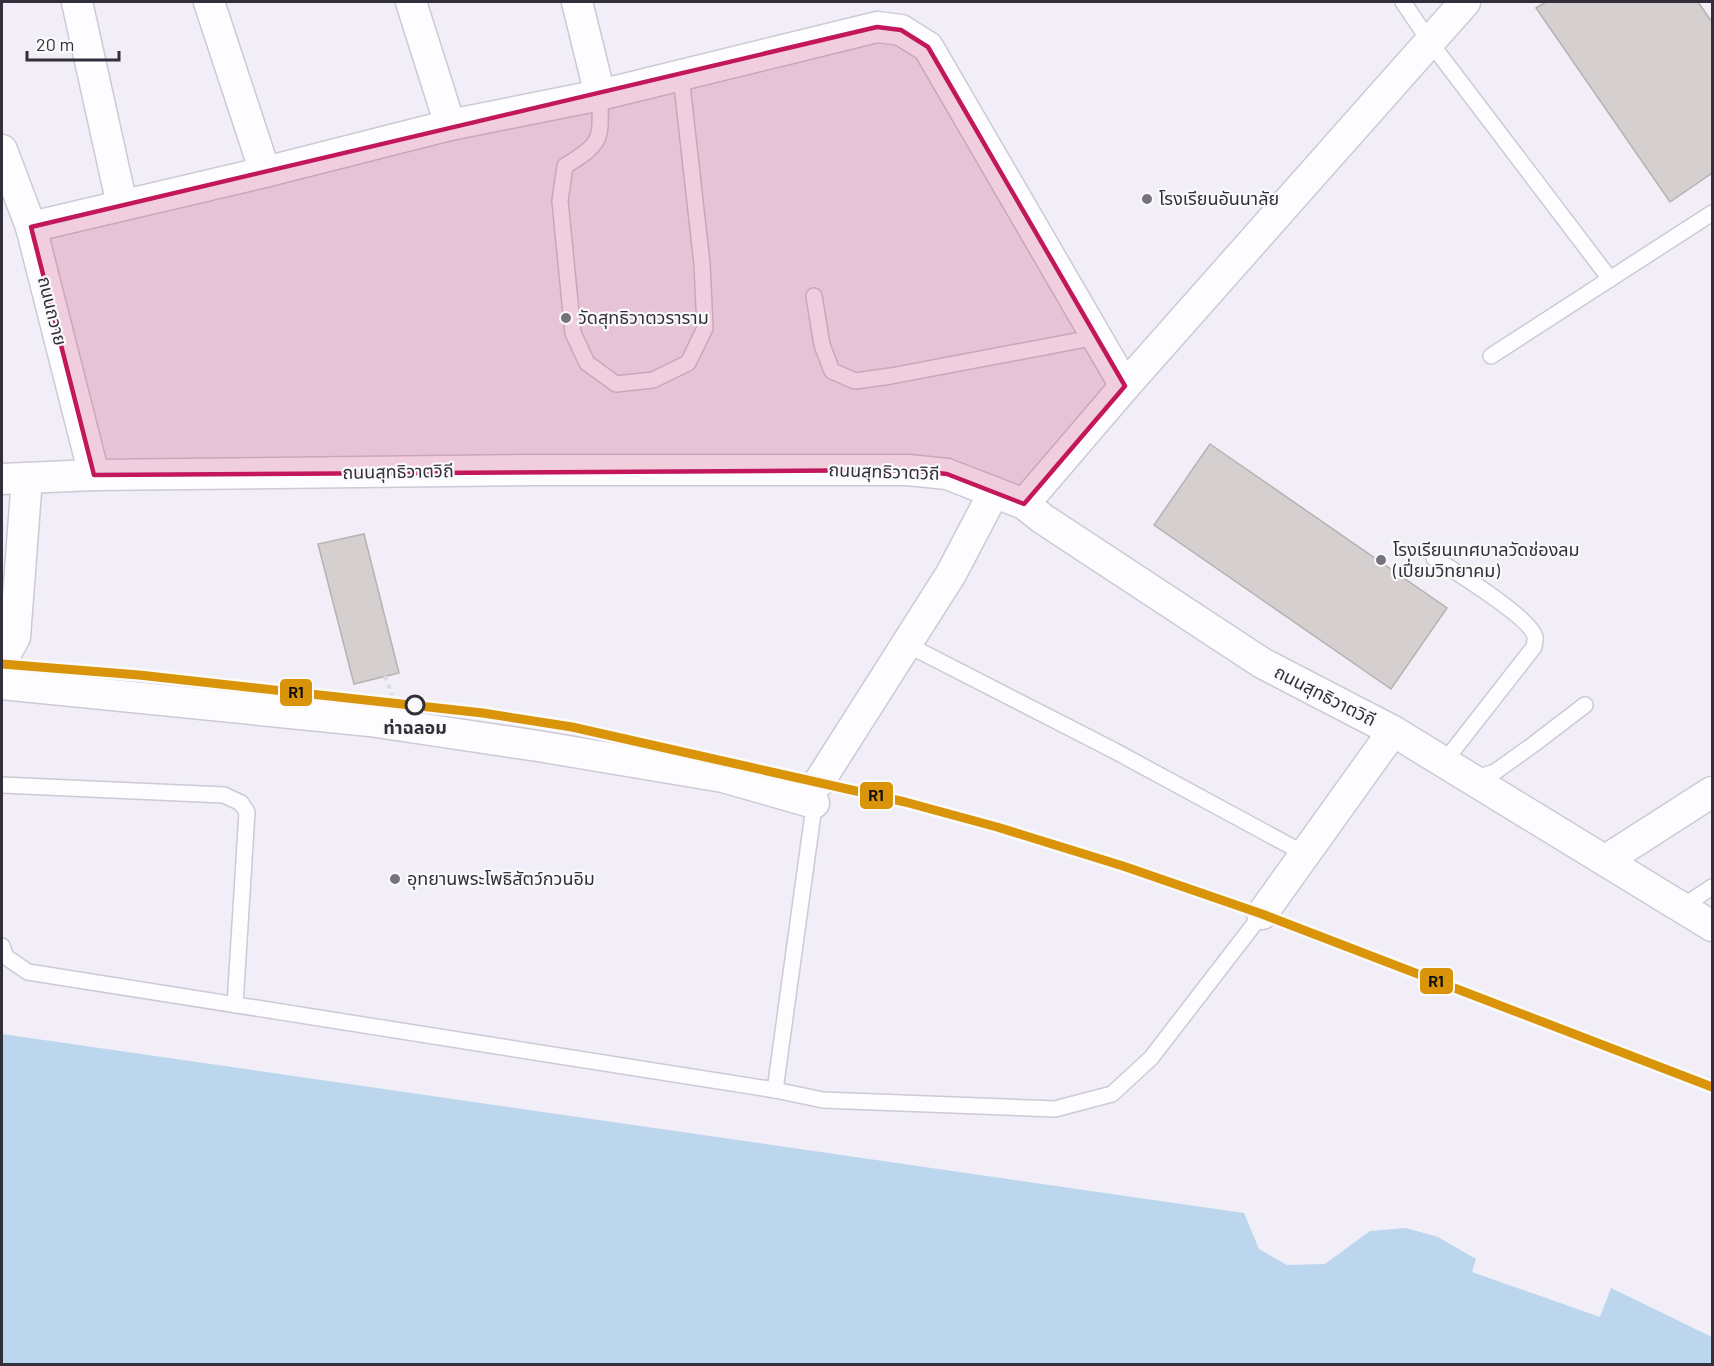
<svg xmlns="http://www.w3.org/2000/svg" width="1714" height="1366" viewBox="0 0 1714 1366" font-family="Barlow,'Noto Sans Thai',sans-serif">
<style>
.water{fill:#bcd6ed}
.building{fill:#d6cfcf;stroke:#b8b1b1;stroke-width:1.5}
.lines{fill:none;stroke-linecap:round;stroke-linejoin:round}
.lane-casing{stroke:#cec9d5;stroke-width:18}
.street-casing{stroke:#cec9d5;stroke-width:33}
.path{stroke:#dddce0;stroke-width:4;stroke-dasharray:4.5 4.5;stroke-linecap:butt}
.lane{stroke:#fdfcfe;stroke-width:15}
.street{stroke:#fdfcfe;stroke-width:30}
.rail-1-casing{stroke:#fafafa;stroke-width:14}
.rail-1{stroke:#da9409;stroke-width:9}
.marked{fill:#c2185b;fill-opacity:0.2;stroke:#c2185b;stroke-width:4.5;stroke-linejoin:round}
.poi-dot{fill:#76717d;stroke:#fafafa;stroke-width:2}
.stop-dot{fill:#fafafa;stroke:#332e3b;stroke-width:3}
.labels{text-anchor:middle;stroke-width:4.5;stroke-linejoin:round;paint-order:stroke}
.poi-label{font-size:18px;fill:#332e3b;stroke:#fafafa;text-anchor:start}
.street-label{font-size:18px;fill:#332e3b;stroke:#fafafa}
.stop-label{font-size:18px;font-weight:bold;fill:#332e3b;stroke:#fafafa}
.line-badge{stroke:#fafafa;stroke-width:2}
.pale-badge-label{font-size:16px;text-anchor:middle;font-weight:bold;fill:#111}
</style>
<rect width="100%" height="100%" fill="#f1eef8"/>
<path class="water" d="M2 1034 1244 1213 1259 1249 1287 1265 1325 1264 1370 1231 1406 1228 1438 1237 1476 1259 1472 1272 1600 1317 1611 1288 1712 1337V1364H2Z"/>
<g class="building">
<path d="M1546 2H1698L1712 22V173L1670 202 1536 8Z"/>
<path d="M1210 444 1447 608 1391 689 1154 525Z"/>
<path d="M364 534 399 673 354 684 318 544Z"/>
</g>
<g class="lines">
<defs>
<g id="lane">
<path d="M1403 2 1430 42 1610 279"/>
<path d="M600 95C600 139 605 142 565 166L560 201 573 333 587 363 616 384 653 380 688 363 705 328 702 264 681 76"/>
<path d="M814 296 822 345 832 371 855 381 891 376 1097 337"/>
<path d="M1491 356 1712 213"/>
<path d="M1434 558C1453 570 1531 618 1535 637 1536 640 1534 643 1534 647L1444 762"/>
<path d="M906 644 1113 750 1305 854"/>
<path d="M1473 779 1495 772 1534 744 1585 705"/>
<path d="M2 785 224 795 241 803 247 812 235 1005"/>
<path d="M1682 907 1712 887"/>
<path d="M2 946 6 957 28 972 775 1090 823 1100 1055 1109 1112 1094 1151 1058 1262 914"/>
<path d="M775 1090 815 799"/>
</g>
<g id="street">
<path d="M77 2 122 205"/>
<path d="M209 2 265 172"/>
<path d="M411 2 450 125"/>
<path d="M577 2 600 95"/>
<path d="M2 150 31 227 94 475"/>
<path d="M31 227 265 172 450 125 600 95 877 27 901 30 928 47 1125 386"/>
<path d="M2 479 94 475 530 470H908L947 474 1024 504 1043 519 1262 663 1393 731 1712 926"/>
<path d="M1024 504 1125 386 1465 2"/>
<path d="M2 660 15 637 27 478"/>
<path d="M2 684 370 721 538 746 723 777 814 803"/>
<path d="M819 782 951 574 994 492"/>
<path d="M1606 860 1712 792"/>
<path d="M1262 914 1393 731"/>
</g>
</defs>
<use href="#lane" class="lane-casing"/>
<use href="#street" class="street-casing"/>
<path class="path" d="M385 676 392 695"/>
<use href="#lane" class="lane"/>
<use href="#street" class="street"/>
<defs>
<path id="rail-1" d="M2 664 139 675 483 713 572 727 905 802 997 827 1123 866 1262 914 1712 1087"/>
</defs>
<use href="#rail-1" class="rail-1-casing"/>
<use href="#rail-1" class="rail-1"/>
</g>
<path class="marked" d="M877 27 901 30 928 47 1125 386 1024 504 947 474 908 470 94 475 31 227Z"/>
<g class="poi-dot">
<circle cx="1147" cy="199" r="6"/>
<circle cx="566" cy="318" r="6"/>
<circle cx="1381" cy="560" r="6"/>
<circle cx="395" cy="879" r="6"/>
</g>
<circle class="stop-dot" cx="415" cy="705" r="9"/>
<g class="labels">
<g class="poi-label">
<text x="1159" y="205">โรงเรียนอันนาลัย</text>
<text x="578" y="324">วัดสุทธิวาตวราราม</text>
<text x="1393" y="556">โรงเรียนเทศบาลวัดช่องลม<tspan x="1393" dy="21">(เปี่ยมวิทยาคม)</tspan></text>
<text x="407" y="885">อุทยานพระโพธิสัตว์กวนอิม</text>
</g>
<g class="street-label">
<text transform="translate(52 311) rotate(76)" y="6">ถนนถวาย</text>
<text transform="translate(398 472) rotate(-1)" y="6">ถนนสุทธิวาตวิถี</text>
<text transform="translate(884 472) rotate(2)" y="6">ถนนสุทธิวาตวิถี</text>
<text transform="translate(1325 696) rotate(27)" y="6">ถนนสุทธิวาตวิถี</text>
</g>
<g class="stop-label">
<text x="415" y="734">ท่าฉลอม</text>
</g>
</g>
<g class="line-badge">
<rect x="279" y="678" width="34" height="29" rx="6" fill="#da9409"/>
<rect x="859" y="781" width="35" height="29" rx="6" fill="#da9409"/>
<rect x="1419" y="967" width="35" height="28" rx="6" fill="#da9409"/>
</g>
<g class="pale-badge-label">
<text x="296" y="698">R1</text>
<text x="876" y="801">R1</text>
<text x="1436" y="987">R1</text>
</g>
<rect width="1714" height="1366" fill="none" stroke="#332e3b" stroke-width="6"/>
<path d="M27 51v9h92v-9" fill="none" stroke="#332e3b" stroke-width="3"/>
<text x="36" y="51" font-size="18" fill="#332e3b" stroke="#fafafa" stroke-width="4.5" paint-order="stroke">20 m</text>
</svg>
